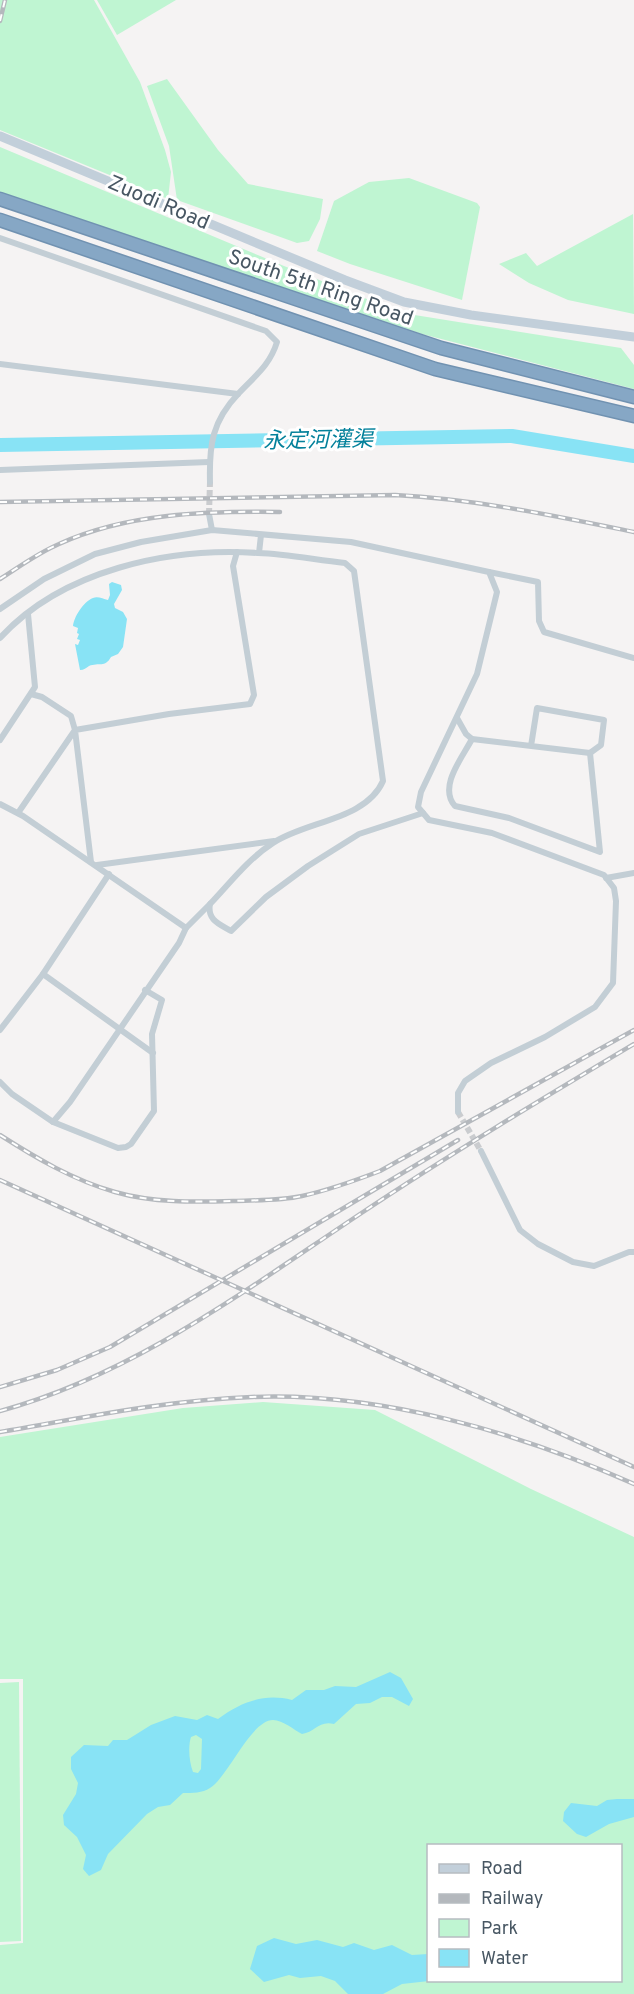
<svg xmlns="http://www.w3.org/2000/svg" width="634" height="1994" viewBox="0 0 634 1994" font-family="Overpass,'Noto Sans SC',sans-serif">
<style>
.green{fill:#bff5d2;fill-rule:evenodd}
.water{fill:#88e3f5;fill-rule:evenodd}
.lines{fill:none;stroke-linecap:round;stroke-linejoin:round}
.river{stroke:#88e3f5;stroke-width:14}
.street-tunnel{stroke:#cacccf;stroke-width:6;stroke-dasharray:6 3;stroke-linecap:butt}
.highway-casing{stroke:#7192b1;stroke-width:15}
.street{stroke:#c3ced5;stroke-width:6}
.secondary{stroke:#c2cfda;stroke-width:9}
.highway{stroke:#86a7c5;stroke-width:12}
.rail-casing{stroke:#b4b8bd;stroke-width:4.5}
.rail{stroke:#fff;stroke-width:2;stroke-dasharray:7;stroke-linecap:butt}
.labels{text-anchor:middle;stroke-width:6;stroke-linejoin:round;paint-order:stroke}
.street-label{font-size:21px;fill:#485763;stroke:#fff}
.water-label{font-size:22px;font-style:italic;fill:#03819b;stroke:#fff}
</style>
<rect width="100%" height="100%" fill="#f5f3f3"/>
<g class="green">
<path d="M0 0H94L140 82 165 150 171 172 168 199 0 130Z"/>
<path d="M97 0H176L117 35Z"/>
<path d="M167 79 218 150 248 184 323 199 320 219 309 241 297 243 177 200 169 146 147 86Z"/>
<path d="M0 147 284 266 402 313 621 348 634 365V389L422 334 0 193Z"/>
<path d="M409 178 477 203 480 207 462 300 350 264 317 251 334 201 369 182Z"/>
<path d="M633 214 634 314 568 300 529 283 499 264 526 253 537 266Z"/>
<path d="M263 1402 375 1410 531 1489 634 1537V1994H0V1945L23 1943V1679H0V1437L183 1408ZM428 1846H620V1980H428Z"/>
<path d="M19 1682 21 1941 0 1942V1683Z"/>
</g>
<g class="water">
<path d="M112 582 121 585 122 590 114 604 115 608 123 612 127 619 123 647 118 654 111 657C105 668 99 662 89 666 86 668 84 670 80 670L75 644 78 645 80 640 77 639 79 634 77 633 78 628 73 626C74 617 83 602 93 598 98 596 103 599 108 600L110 595 109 584Z"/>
<path d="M390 1672 401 1678 413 1699 409 1706 392 1697H382L370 1703 356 1704 334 1724C319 1720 315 1732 302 1734 294 1730 283 1720 273 1720 251 1720 228 1777 210 1788 202 1793 193 1793 183 1793L170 1805 158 1807 147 1814 108 1854 101 1870 89 1876 83 1869 86 1855 77 1837 64 1825 63 1815 76 1794 78 1783 71 1769V1757L84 1745 108 1746 113 1740H127L151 1725 175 1716 197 1720 207 1715 218 1719C241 1702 264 1693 292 1700L306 1690H324L335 1686 356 1687ZM196 1735 202 1739 201 1769 198 1773 193 1772C189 1762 188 1746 191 1737Z"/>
<path d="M617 1799H634V1817L609 1824 586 1837 577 1834 563 1821 564 1812 571 1803 597 1806 607 1800Z"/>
<path d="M274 1938 296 1944 317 1940 343 1947 354 1943 374 1950 392 1945 412 1955 428 1954 429 1981 402 1984 383 1994H348L335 1981 321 1976 300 1978 289 1975 264 1982 250 1969 257 1946Z"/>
</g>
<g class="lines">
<path class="river" d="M0 445 512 436 634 456"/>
<g class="street-tunnel">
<path d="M209 514 210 482"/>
<path d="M458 1112 481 1151"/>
</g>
<defs>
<g id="highway">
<path d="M0 199 441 348 634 397"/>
<path d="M0 220 435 369 634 416"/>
</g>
</defs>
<use href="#highway" class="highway-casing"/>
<g class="street">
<path d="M0 238 266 331 277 342C270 365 255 376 239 393 212 421 209 445 210 482"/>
<path d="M0 364 238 394"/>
<path d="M0 470 209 462"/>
<path d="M209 514 212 530"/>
<path d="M259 553 261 535"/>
<path d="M489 572 538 582 539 621 544 632 634 658"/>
<path d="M0 609 44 579 95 554 141 542 212 530 351 542 489 572 497 592 477 674 421 792 418 807 429 820 492 833 604 875 614 888 616 901 613 983 595 1007 545 1037 491 1063 465 1081 458 1093V1112"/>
<path d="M0 638C62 570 169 547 258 553 287 554 316 560 345 563L354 571 383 781C366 820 306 821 273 843 248 859 230 883 210 904 207 920 219 924 231 931L266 897 308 866 359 834 423 813"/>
<path d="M457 718 466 734 472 739 590 753 601 745 604 720 537 708 531 746"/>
<path d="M472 739C462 758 438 787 455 806L509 818 600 852 590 753"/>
<path d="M0 740 35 687 28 614"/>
<path d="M0 804 23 816 186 928 210 904"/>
<path d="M18 813 75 730 71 716 42 697 31 694"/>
<path d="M91 862 75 730 169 714 250 704 254 695 233 566 237 552"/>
<path d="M97 865 274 841"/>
<path d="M606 878 634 873"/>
<path d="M43 974 153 1053"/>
<path d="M0 1030 43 974 109 874"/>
<path d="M0 1082 12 1094 53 1122 70 1102 179 943 186 928"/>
<path d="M53 1122 118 1148 126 1147 131 1144 154 1111 152 1034 162 1000 145 990"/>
<path d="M481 1151 520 1230 538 1244 573 1262 594 1266 629 1252H634"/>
</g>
<path class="secondary" d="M0 136 345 280 404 302 471 315 634 337"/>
<use href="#highway" class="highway"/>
<defs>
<g id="rail">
<path d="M0 21 5 0"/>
<path d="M0 502 395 495C476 499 555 516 634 532"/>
<path d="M0 579C19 567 38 553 59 544 127 513 206 511 280 512"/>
<path d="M0 1135C36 1158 73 1180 115 1192 153 1203 194 1202 233 1201 256 1200 279 1201 302 1196 329 1190 354 1181 380 1171L634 1030"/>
<path d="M0 1180 634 1467"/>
<path d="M0 1387 57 1370 110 1347 458 1140"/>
<path d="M0 1411C133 1375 247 1289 360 1214 450 1154 542 1099 634 1044"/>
<path d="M0 1432C83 1418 167 1400 252 1397 379 1392 518 1432 634 1484"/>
</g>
</defs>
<use href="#rail" class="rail-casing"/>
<use href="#rail" class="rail"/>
</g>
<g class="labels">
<g class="street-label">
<text transform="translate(159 202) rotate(23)" y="7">Zuodi Road</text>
<text transform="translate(321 287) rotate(19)" y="7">South 5th Ring Road</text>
</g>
<g class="water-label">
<text transform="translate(318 439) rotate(-1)" y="8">永定河灌渠</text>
</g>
</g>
<rect x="427" y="1844" width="195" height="138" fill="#ffffff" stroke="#b6bcc1" stroke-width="1.5"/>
<rect x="439" y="1864" width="30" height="9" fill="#c2cfda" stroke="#b6bcc1" stroke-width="1.5"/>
<text x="481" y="1874" font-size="18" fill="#485763">Road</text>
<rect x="439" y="1894" width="30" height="9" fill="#b4b8bd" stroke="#b6bcc1" stroke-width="1.5"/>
<text x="481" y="1904" font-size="18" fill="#485763">Railway</text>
<rect x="439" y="1919" width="30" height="18" fill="#bff5d2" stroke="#b6bcc1" stroke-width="1.5"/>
<text x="481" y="1934" font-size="18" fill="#485763">Park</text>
<rect x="439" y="1949" width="30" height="18" fill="#88e3f5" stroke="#b6bcc1" stroke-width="1.5"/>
<text x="481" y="1964" font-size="18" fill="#485763">Water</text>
</svg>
